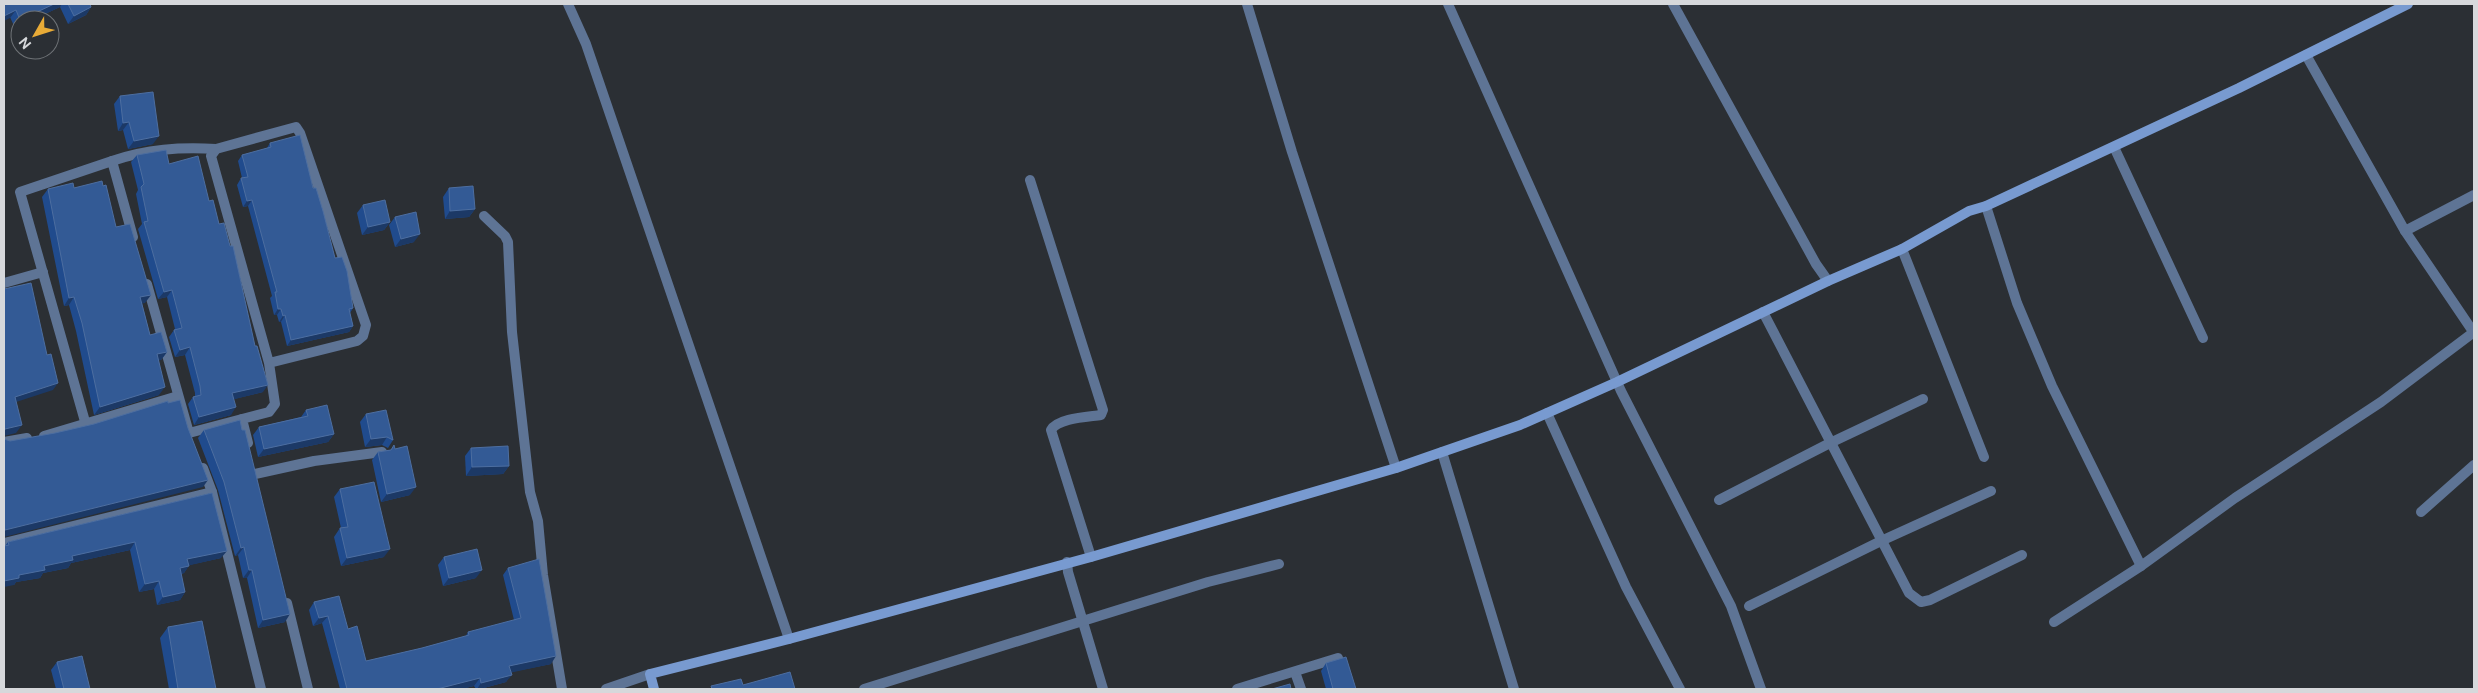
<svg xmlns="http://www.w3.org/2000/svg" width="2478" height="693" viewBox="0 0 2478 693" font-family="'DM Sans',sans-serif">
<style>
.lines{fill:none;stroke-linecap:round;stroke-linejoin:round}
.street{stroke:#5e7495;stroke-width:10}
.secondary{stroke:#789ad0;stroke-width:10}
.wall{fill:#204b8d}
.shaded-wall{fill:#1c3966}
.building{fill:#335a95;stroke:#4d6ea0}
</style>
<rect width="100%" height="100%" fill="#2b2f34"/>
<g class="lines">
<g class="street">
<path d="M568 4 586 44 789 639"/>
<path d="M1247 4 1292 152 1396 468"/>
<path d="M1448 4 1621 391 1731 606 1761 689"/>
<path d="M1673 4 1816 264 1828 281"/>
<path d="M2306 55 2405 231 2474 333"/>
<path d="M2114 147 2203 338"/>
<path d="M112 161C147 149 180 147 216 149"/>
<path d="M1030 180 1103 410 1101 415C1088 417 1058 418 1051 430L1091 557"/>
<path d="M1986 206 2017 303 2052 386 2141 566"/>
<path d="M484 216 505 236 508 242 512 332 530 492 538 521 543 575 562 689"/>
<path d="M2405 231 2474 195"/>
<path d="M1902 249 1984 457"/>
<path d="M4 283 43 272"/>
<path d="M147 284 189 433 242 419"/>
<path d="M1763 312 1909 593 1921 602 1930 600 2022 555"/>
<path d="M1547 413 1626 587 1680 689"/>
<path d="M86 425 20 192 112 161 133 237"/>
<path d="M44 436 178 396"/>
<path d="M4 442 27 438"/>
<path d="M248 443 242 419 269 412 275 404 269 363 357 341 363 336 366 325 300 133 296 127 216 149 211 156 269 363"/>
<path d="M1442 452 1514 689"/>
<path d="M203 468 212 492 261 689"/>
<path d="M255 474 314 461 382 452"/>
<path d="M1719 500 1830 443 1923 399"/>
<path d="M2421 512 2474 465"/>
<path d="M4 543 212 492"/>
<path d="M1067 562 1068 572 1103 689"/>
<path d="M287 603 308 689"/>
<path d="M1749 606 1881 541 1991 491"/>
<path d="M2054 622 2141 566 2235 498 2381 402 2474 332"/>
<path d="M1295 672 1301 689"/>
<path d="M606 689 650 674"/>
<path d="M864 689 1208 582 1279 564"/>
<path d="M1237 689 1338 658"/>
</g>
<path class="secondary" d="M654 689 650 674 789 639 1091 557 1396 468 1442 452 1520 425 1617 382 1828 281 1902 249 1969 211 1986 206 2239 88 2408 4"/>
</g>
<g class="wall">
<path d="M4 4H90L91 7 86 15 68 24 60 7 32 20H20V26L15 28Z"/>
<path d="M120 96 153 144 128 149 123 130 118 131 114 104Z"/>
<path d="M270 143 313 188 335 258 353 308 350 313 353 326 349 332 287 346 281 322H279L277 315H274L270 298 272 296 248 206 243 207 237 185 241 178H242L238 161 242 155 267 148Z"/>
<path d="M137 155 169 164 209 201 219 224 263 392 234 399 231 415 194 425 188 404 193 397 195 396V393L185 355 175 357 169 337 174 330 175 329 167 297 158 299 138 229 142 224 136 194 138 190 131 162Z"/>
<path d="M74 188 116 227 145 303H142L150 335 167 352 161 360H159V395L94 415 76 331 69 305 64 306 42 197 48 189Z"/>
<path d="M449 188 475 209 469 217 445 219 443 197Z"/>
<path d="M363 205 390 222 384 230 362 235 357 213Z"/>
<path d="M395 217 414 242 395 247 389 225Z"/>
<path d="M306 410 334 434 328 442 258 457 253 435 259 427 301 417Z"/>
<path d="M366 414 393 440 388 448 382 445 365 447 360 422Z"/>
<path d="M204 430 285 622 258 628 247 578H243L238 555 235 556 218 490 198 438Z"/>
<path d="M471 448 509 466 503 474 466 476 465 456Z"/>
<path d="M395 449 410 495 381 502 372 460 378 452Z"/>
<path d="M340 489 384 557 341 566 334 537 340 528H341L334 497Z"/>
<path d="M212 493 221 558 189 565 184 573 181 574 185 592 180 600 157 605 154 589 139 592 130 550 71 563 68 568 43 573 40 578 16 582 14 585 5 546 8 542Z"/>
<path d="M444 557 476 578 443 586 438 565Z"/>
<path d="M508 568 551 664 511 672 506 682 480 689H476L474 686 461 689H340L322 623 313 626 309 610 314 602 348 629 366 661 422 648 466 636 468 632 514 620 503 575Z"/>
<path d="M168 627 216 689H169L160 638Z"/>
<path d="M57 662 89 689H56L51 670Z"/>
<path d="M1326 663 1356 689H1326L1321 671Z"/>
</g>
<g class="shaded-wall">
<path d="M54 4H62L60 7 32 20H20Z"/>
<path d="M91 7 86 15 68 24 74 16Z"/>
<path d="M16 10 10 18 4 21V16Z"/>
<path d="M20 21V26L15 28Z"/>
<path d="M129 122 123 130 118 131 123 123Z"/>
<path d="M159 136 153 144 128 149 134 141Z"/>
<path d="M252 200 248 206 243 207 247 201Z"/>
<path d="M475 209 469 217 445 219 450 211Z"/>
<path d="M390 222 384 230 362 235 368 227Z"/>
<path d="M420 234 414 242 395 247 401 239Z"/>
<path d="M172 290 167 297 158 299 164 292Z"/>
<path d="M151 295 145 303 135 305 140 297Z"/>
<path d="M74 297 69 305 64 306 69 298Z"/>
<path d="M278 309H281L277 315H274Z"/>
<path d="M285 315 281 322H279L283 316Z"/>
<path d="M353 326 349 332 287 346 291 340Z"/>
<path d="M190 347 185 355 175 357 180 350Z"/>
<path d="M167 352 161 360 152 362 157 354Z"/>
<path d="M58 383 53 390 10 404 15 397Z"/>
<path d="M268 385 263 392 227 401 232 393Z"/>
<path d="M165 387 159 395 94 415 100 407Z"/>
<path d="M236 407 231 415 194 425 199 417Z"/>
<path d="M22 425 16 433 4 436V431L5 429Z"/>
<path d="M334 434 328 442 258 457 264 449Z"/>
<path d="M387 437 382 445 365 447 371 439Z"/>
<path d="M509 466 503 474 466 476 472 467Z"/>
<path d="M208 480 203 487 4 537V532L5 530Z"/>
<path d="M416 487 410 495 381 502 387 494Z"/>
<path d="M135 542 130 550 71 563 68 568 43 573 40 578 16 582 14 585 4 587V581L72 556Z"/>
<path d="M244 547 238 555 235 556 241 548Z"/>
<path d="M390 549 384 557 341 566 347 558Z"/>
<path d="M227 551 221 558 182 567 187 559Z"/>
<path d="M189 566 184 573 174 576 180 568Z"/>
<path d="M249 570H252L247 578H243Z"/>
<path d="M482 570 476 578 443 586 449 578Z"/>
<path d="M159 581 154 589 139 592 145 584Z"/>
<path d="M185 592 180 600 157 605 163 597Z"/>
<path d="M290 614 285 622 258 628 263 620Z"/>
<path d="M328 616 322 623 313 626 319 618Z"/>
<path d="M556 656 551 664 504 674 509 666Z"/>
<path d="M512 675 506 682 480 689H477L481 683Z"/>
<path d="M480 678 474 686 461 689H437Z"/>
</g>
<g class="building">
<path d="M4 4H54L20 20 16 10 4 16Z"/>
<path d="M68 4H90L91 7 74 16Z"/>
<path d="M153 92 159 136 134 141 129 122 123 123 120 96Z"/>
<path d="M300 135 313 188H316L323 211 335 258 342 257 347 271 353 308 349 309 353 326 291 340 285 315 283 316 281 309H278L275 292H277L252 200 247 201 241 178 248 177 242 155 271 147 270 143Z"/>
<path d="M166 150 169 164 198 156 209 201 213 200 219 224 224 223 230 246H233L255 346H257L268 385 232 393 236 407 199 417 193 397 201 395 200 386 190 347 180 350 174 330 182 328 172 290 164 292 144 222 148 221 141 187 144 184 137 155Z"/>
<path d="M102 181 103 186 106 185 116 227 130 224 151 295 140 297 150 335 161 332 167 352 157 354 165 387 100 407 82 323 74 297 69 298 48 189 73 183 74 188Z"/>
<path d="M473 186 475 209 450 211 449 188Z"/>
<path d="M385 200 390 222 368 227 363 205Z"/>
<path d="M416 212 420 234 401 239 395 217Z"/>
<path d="M31 283 47 355 51 354 58 383 15 397 22 425 5 429 4 431V289Z"/>
<path d="M180 400 188 428 208 480 5 530 4 525V437V439L10 441 55 433 94 424 168 401V403Z"/>
<path d="M327 405 334 434 264 449 259 427 308 416 306 410Z"/>
<path d="M386 410 393 440 387 437 371 439 366 414Z"/>
<path d="M240 420 242 430H245L290 614 263 620 252 570H249L244 547 241 548 224 482 204 430Z"/>
<path d="M394 445 395 449 407 446 416 487 387 494 378 452 391 450Z"/>
<path d="M508 446 509 466 472 467 471 448Z"/>
<path d="M374 482 390 549 347 558 340 528 348 527 340 489Z"/>
<path d="M212 493 227 551 187 559 189 566 180 568 185 592 163 597 159 581 145 584 135 542 72 556 73 560 44 566 45 570 19 575V578L4 581V546L9 545 8 542Z"/>
<path d="M477 549 482 570 449 578 444 557Z"/>
<path d="M539 559 556 656 509 666 512 675 481 683 480 678 437 689H347L328 616 319 618 314 602 339 596 348 629 357 626 366 661 422 648 469 635 468 632 521 618 508 568Z"/>
<path d="M202 621 216 689H178L168 627Z"/>
<path d="M82 656 90 689H64L57 662Z"/>
<path d="M1346 657 1356 689H1333L1326 663Z"/>
<path d="M790 672 795 689H712L711 686 741 679 743 685Z"/>
<path d="M1290 684 1291 689H1272Z"/>
</g>
<rect width="2478" height="693" fill="none" stroke="#d6d8db" stroke-width="10"/>
<g transform="translate(35 35) rotate(231)"><circle r="24" fill="#2b2f34" stroke="#6f7377"/>
<path d="M0-4L9 19L0 12L-9 19Z" fill="#e8ab37"/>
<text y="-8" font-size="14" font-weight="bold" text-anchor="middle" fill="#d6d8db">N</text>
</g>
</svg>
